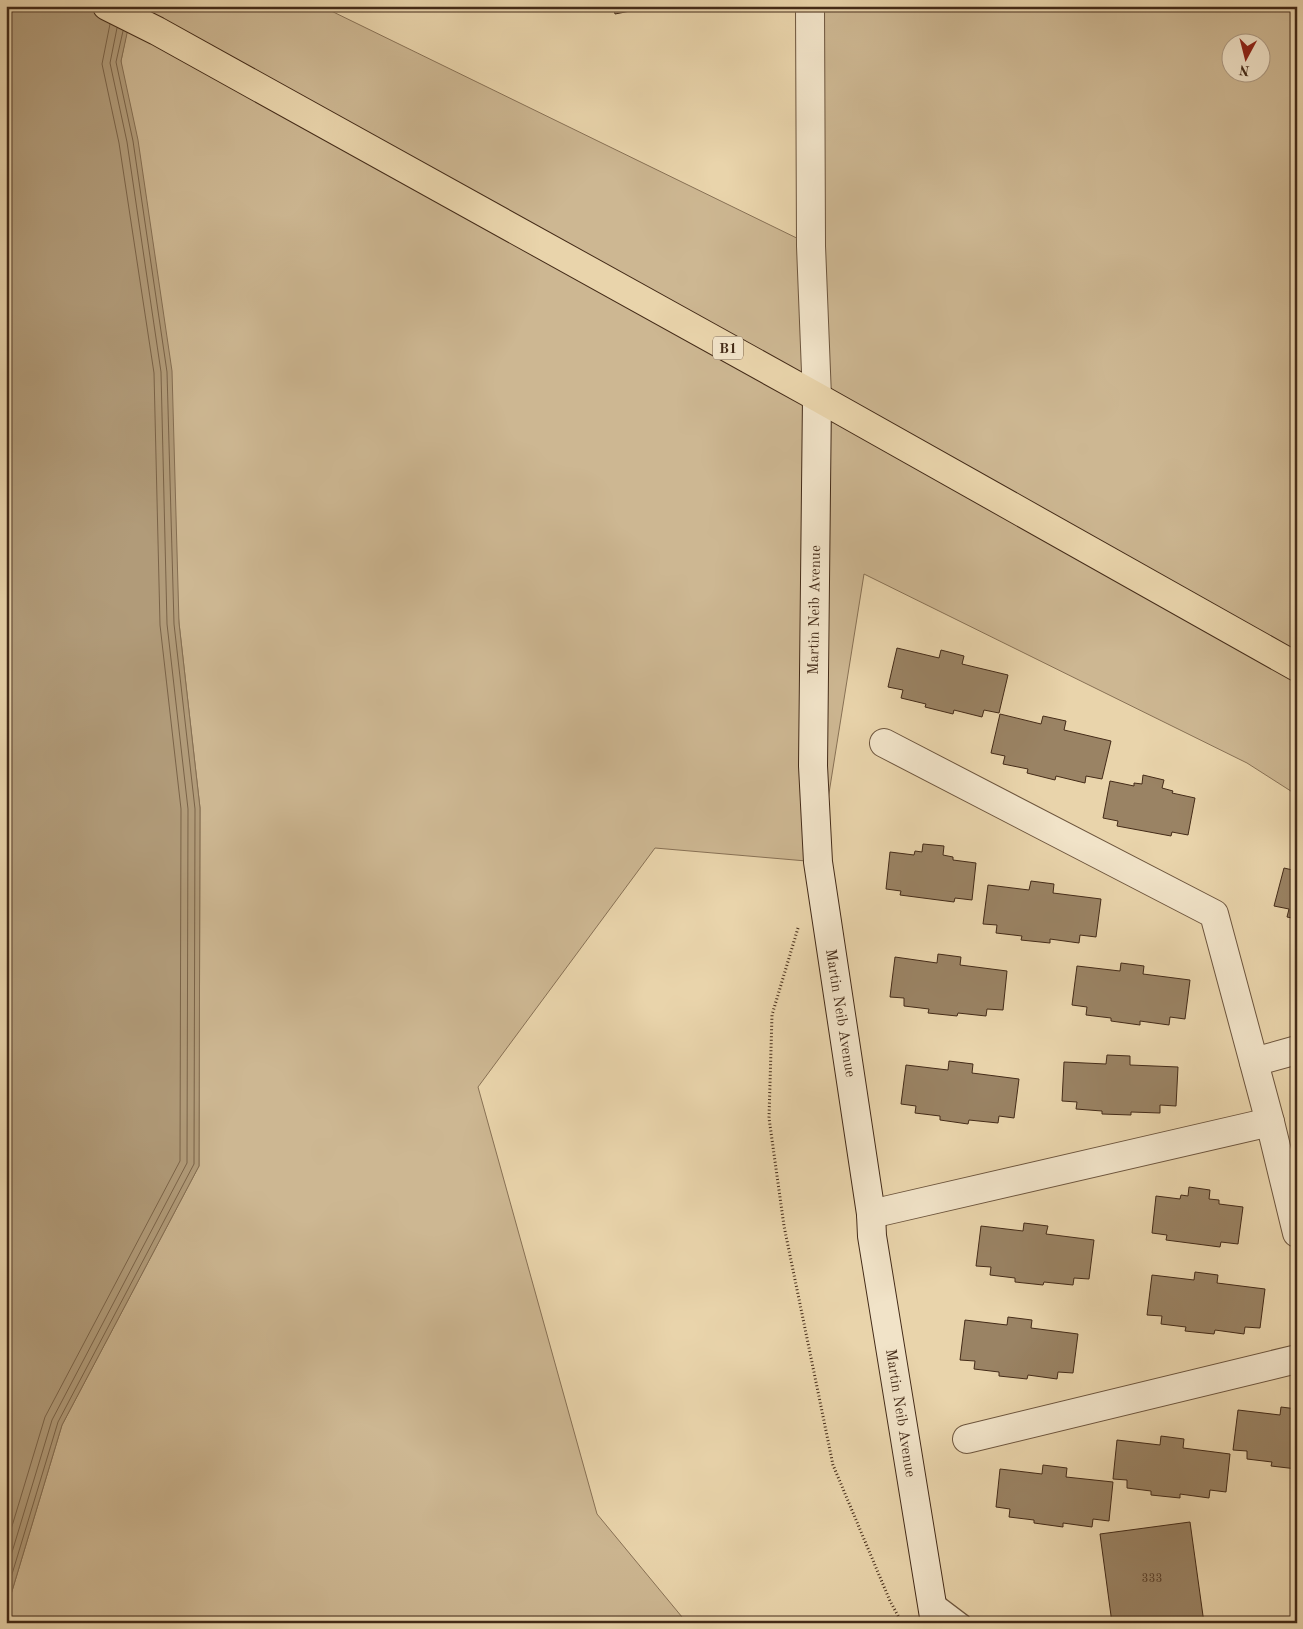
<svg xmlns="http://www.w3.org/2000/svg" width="1303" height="1629" viewBox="0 0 1303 1629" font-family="'Old Standard TT',serif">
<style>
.green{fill:#cdb792;stroke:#887155;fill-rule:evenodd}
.water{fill:#b19b79;stroke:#856e52}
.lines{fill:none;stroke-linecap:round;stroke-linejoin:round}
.shore{stroke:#7a6348;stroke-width:1}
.building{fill:#9a8364;stroke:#442b18}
.service-casing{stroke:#6d553d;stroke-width:19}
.minor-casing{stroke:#6d553d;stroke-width:30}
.secondary-casing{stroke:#442b18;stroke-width:30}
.trunk-casing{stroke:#442b18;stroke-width:30}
.path{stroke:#442b18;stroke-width:3;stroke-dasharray:1 2.5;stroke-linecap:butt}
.service{stroke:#f1e3c8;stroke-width:16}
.minor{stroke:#f1e3c8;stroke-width:28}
.secondary{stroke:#f1e3c8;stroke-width:28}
.trunk{stroke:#e9d4ab;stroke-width:28}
.labels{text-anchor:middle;stroke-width:4.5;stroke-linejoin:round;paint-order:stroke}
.number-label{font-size:12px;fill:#5a412b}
.shield{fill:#f1e3c8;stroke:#78624d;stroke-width:1}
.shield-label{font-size:14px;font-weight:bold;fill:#442b18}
.street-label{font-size:15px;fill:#442b18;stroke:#f1e3c8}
</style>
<rect width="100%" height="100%" fill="#e9d4ab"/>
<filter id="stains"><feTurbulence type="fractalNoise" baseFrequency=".004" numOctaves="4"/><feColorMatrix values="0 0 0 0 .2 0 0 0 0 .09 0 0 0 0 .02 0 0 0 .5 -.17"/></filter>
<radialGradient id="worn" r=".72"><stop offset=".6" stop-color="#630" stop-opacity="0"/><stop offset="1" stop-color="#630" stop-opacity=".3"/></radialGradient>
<path class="green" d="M132 6H321L811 245 810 6H1297V795L1247 763 864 574 818 862 655 848 478 1087 597 1514 687 1623H6V1611L62 1425 199 1166 200 808 179 623 121 61ZM1230 42H1260V72H1230Z"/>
<path class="water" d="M6 6H133L121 61 138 140 172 371 179 623 200 808 199 1166 62 1425 6 1611Z"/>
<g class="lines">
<g class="shore">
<path d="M6 1546 45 1417 180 1161 181 809 160 625 154 373 119 143 102 64 110 24"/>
<path d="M6 1572 52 1420 187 1163 188 809 167 624 161 372 127 142 110 63 117 28"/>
<path d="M6 1594 58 1422 194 1164 195 809 174 624 167 372 133 141 116 62 123 31"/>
</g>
</g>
<g class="building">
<path d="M613 6H656L615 14Z"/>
<path d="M897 648 939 658 941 650 964 656 962 664 1008 675 999 713 984 710 982 717 954 710 953 714 925 707 926 704 901 698 903 690 888 687Z"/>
<path d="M1000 714 1041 724 1043 716 1066 721 1064 730 1111 741 1102 779 1086 776 1085 783 1056 776 1055 780 1027 773 1028 769 1003 764 1005 756 991 753Z"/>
<path d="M1143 775 1164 780 1162 788 1173 791 1172 793 1195 798 1188 835 1172 832 1171 836 1117 826 1118 821 1103 818 1110 781 1134 786V783L1142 784Z"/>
<path d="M923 844 944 846 943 855 953 857V860L976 863 972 900 955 898 954 902 900 895 901 891 886 889 890 852 914 855 915 851 922 852Z"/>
<path d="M1284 868 1297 871V919L1287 917 1289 909 1274 906Z"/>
<path d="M1031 881 1054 884 1053 893 1101 899 1096 937 1080 935 1079 943 1050 939V943L1021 940 1022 936 996 933 997 925 983 924 988 885 1029 890Z"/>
<path d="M938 954 961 957 960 965 1007 971 1003 1010 987 1009 986 1016 958 1013 957 1016 928 1013 929 1009 904 1006V998L890 997 895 957 937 963Z"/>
<path d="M1121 963 1144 966 1143 974 1190 980 1185 1019 1170 1017 1169 1025 1140 1021V1025L1111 1021V1018L1086 1015 1087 1007 1072 1005 1077 966 1120 971Z"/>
<path d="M1107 1055 1130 1056V1065L1178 1067 1176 1106 1160 1105V1113L1131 1112V1115L1102 1114V1111L1076 1109 1077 1102 1062 1101 1064 1062 1106 1064Z"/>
<path d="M949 1061 973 1064 972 1073 1019 1079 1014 1118 999 1116 998 1123 969 1120 968 1124 940 1120V1116L915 1113 916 1106 901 1104 906 1065 948 1070Z"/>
<path d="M1189 1187 1210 1190 1209 1199 1219 1200V1204L1243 1207 1238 1244 1221 1242 1220 1247 1166 1240 1167 1235 1152 1233 1156 1196 1180 1199 1181 1195 1188 1196Z"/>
<path d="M1024 1223 1048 1226 1046 1234 1094 1240 1089 1279 1074 1278 1073 1285 1044 1282 1043 1285 1015 1282V1278L990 1275 991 1267 976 1266 981 1226 1023 1231Z"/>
<path d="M1195 1272 1218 1275 1217 1283 1265 1289 1260 1328 1245 1327 1244 1334 1215 1330 1214 1334 1185 1331 1186 1327 1161 1324 1162 1316 1147 1315 1152 1275 1194 1280Z"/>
<path d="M1008 1317 1032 1320 1031 1328 1078 1334 1073 1373 1058 1372 1057 1379 1028 1375 1027 1379 999 1376V1372L974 1369 975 1361 960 1360 965 1320 1007 1325Z"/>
<path d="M1281 1407 1297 1409V1469L1271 1466 1272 1462 1247 1459V1451L1233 1450 1238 1410 1280 1415Z"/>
<path d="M1161 1436 1184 1439 1183 1448 1230 1454 1226 1492 1210 1490 1209 1498 1180 1494V1498L1151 1495V1491L1127 1488V1480L1113 1479 1117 1440 1160 1445Z"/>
<path d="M1043 1465 1067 1468 1066 1477 1113 1482 1109 1521 1093 1519 1092 1527 1063 1523V1527L1034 1523V1520L1009 1517 1010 1509 996 1507 1000 1469 1042 1474Z"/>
<path d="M1190 1522 1204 1623H1112L1100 1534Z"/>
</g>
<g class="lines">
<defs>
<path id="service" d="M930 1598 963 1623"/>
<g id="minor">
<path d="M810 6 811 246 817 397"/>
<path d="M884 743 1214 914 1270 1122 1297 1233"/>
<path d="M1254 1062 1297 1050"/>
<path d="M871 1214 1270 1122"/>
<path d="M967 1439 1297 1359"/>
</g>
<path id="secondary" d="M817 397 813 766 818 862 871 1214 872 1236 935 1623"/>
<path id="trunk" d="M107 6 157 31 817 397 1297 667"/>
</defs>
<use href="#service" class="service-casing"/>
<use href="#minor" class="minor-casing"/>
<use href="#secondary" class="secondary-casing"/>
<use href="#trunk" class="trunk-casing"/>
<path class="path" d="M798 928 772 1015 769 1118 784 1226 833 1465 890 1601 902 1623"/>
<use href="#service" class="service"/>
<use href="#minor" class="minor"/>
<use href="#secondary" class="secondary"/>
<use href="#trunk" class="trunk"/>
</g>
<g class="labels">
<g class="number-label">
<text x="1152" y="1582">333</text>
</g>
<rect class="shield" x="713" y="336.5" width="30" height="23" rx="4"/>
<g class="shield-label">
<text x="728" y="353">B1</text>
</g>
<g class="street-label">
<text transform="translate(814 610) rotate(-89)" y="5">Martin Neib Avenue</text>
<text transform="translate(841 1013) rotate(81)" y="5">Martin Neib Avenue</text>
<text transform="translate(901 1413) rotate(81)" y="5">Martin Neib Avenue</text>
</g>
</g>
<rect width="1303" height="1629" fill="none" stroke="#e9d4ab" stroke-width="25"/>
<rect x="8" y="8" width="1288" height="1614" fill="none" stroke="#442b18" stroke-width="2.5"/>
<rect x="12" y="12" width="1278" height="1604" fill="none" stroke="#442b18"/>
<g transform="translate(1246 58) rotate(187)"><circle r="24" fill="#f1e3c8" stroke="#ac9982"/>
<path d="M0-4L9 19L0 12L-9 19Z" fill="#8f2418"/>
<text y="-8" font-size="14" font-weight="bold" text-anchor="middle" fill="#442b18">N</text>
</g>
<rect width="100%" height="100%" filter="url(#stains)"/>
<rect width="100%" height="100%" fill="url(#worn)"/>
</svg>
